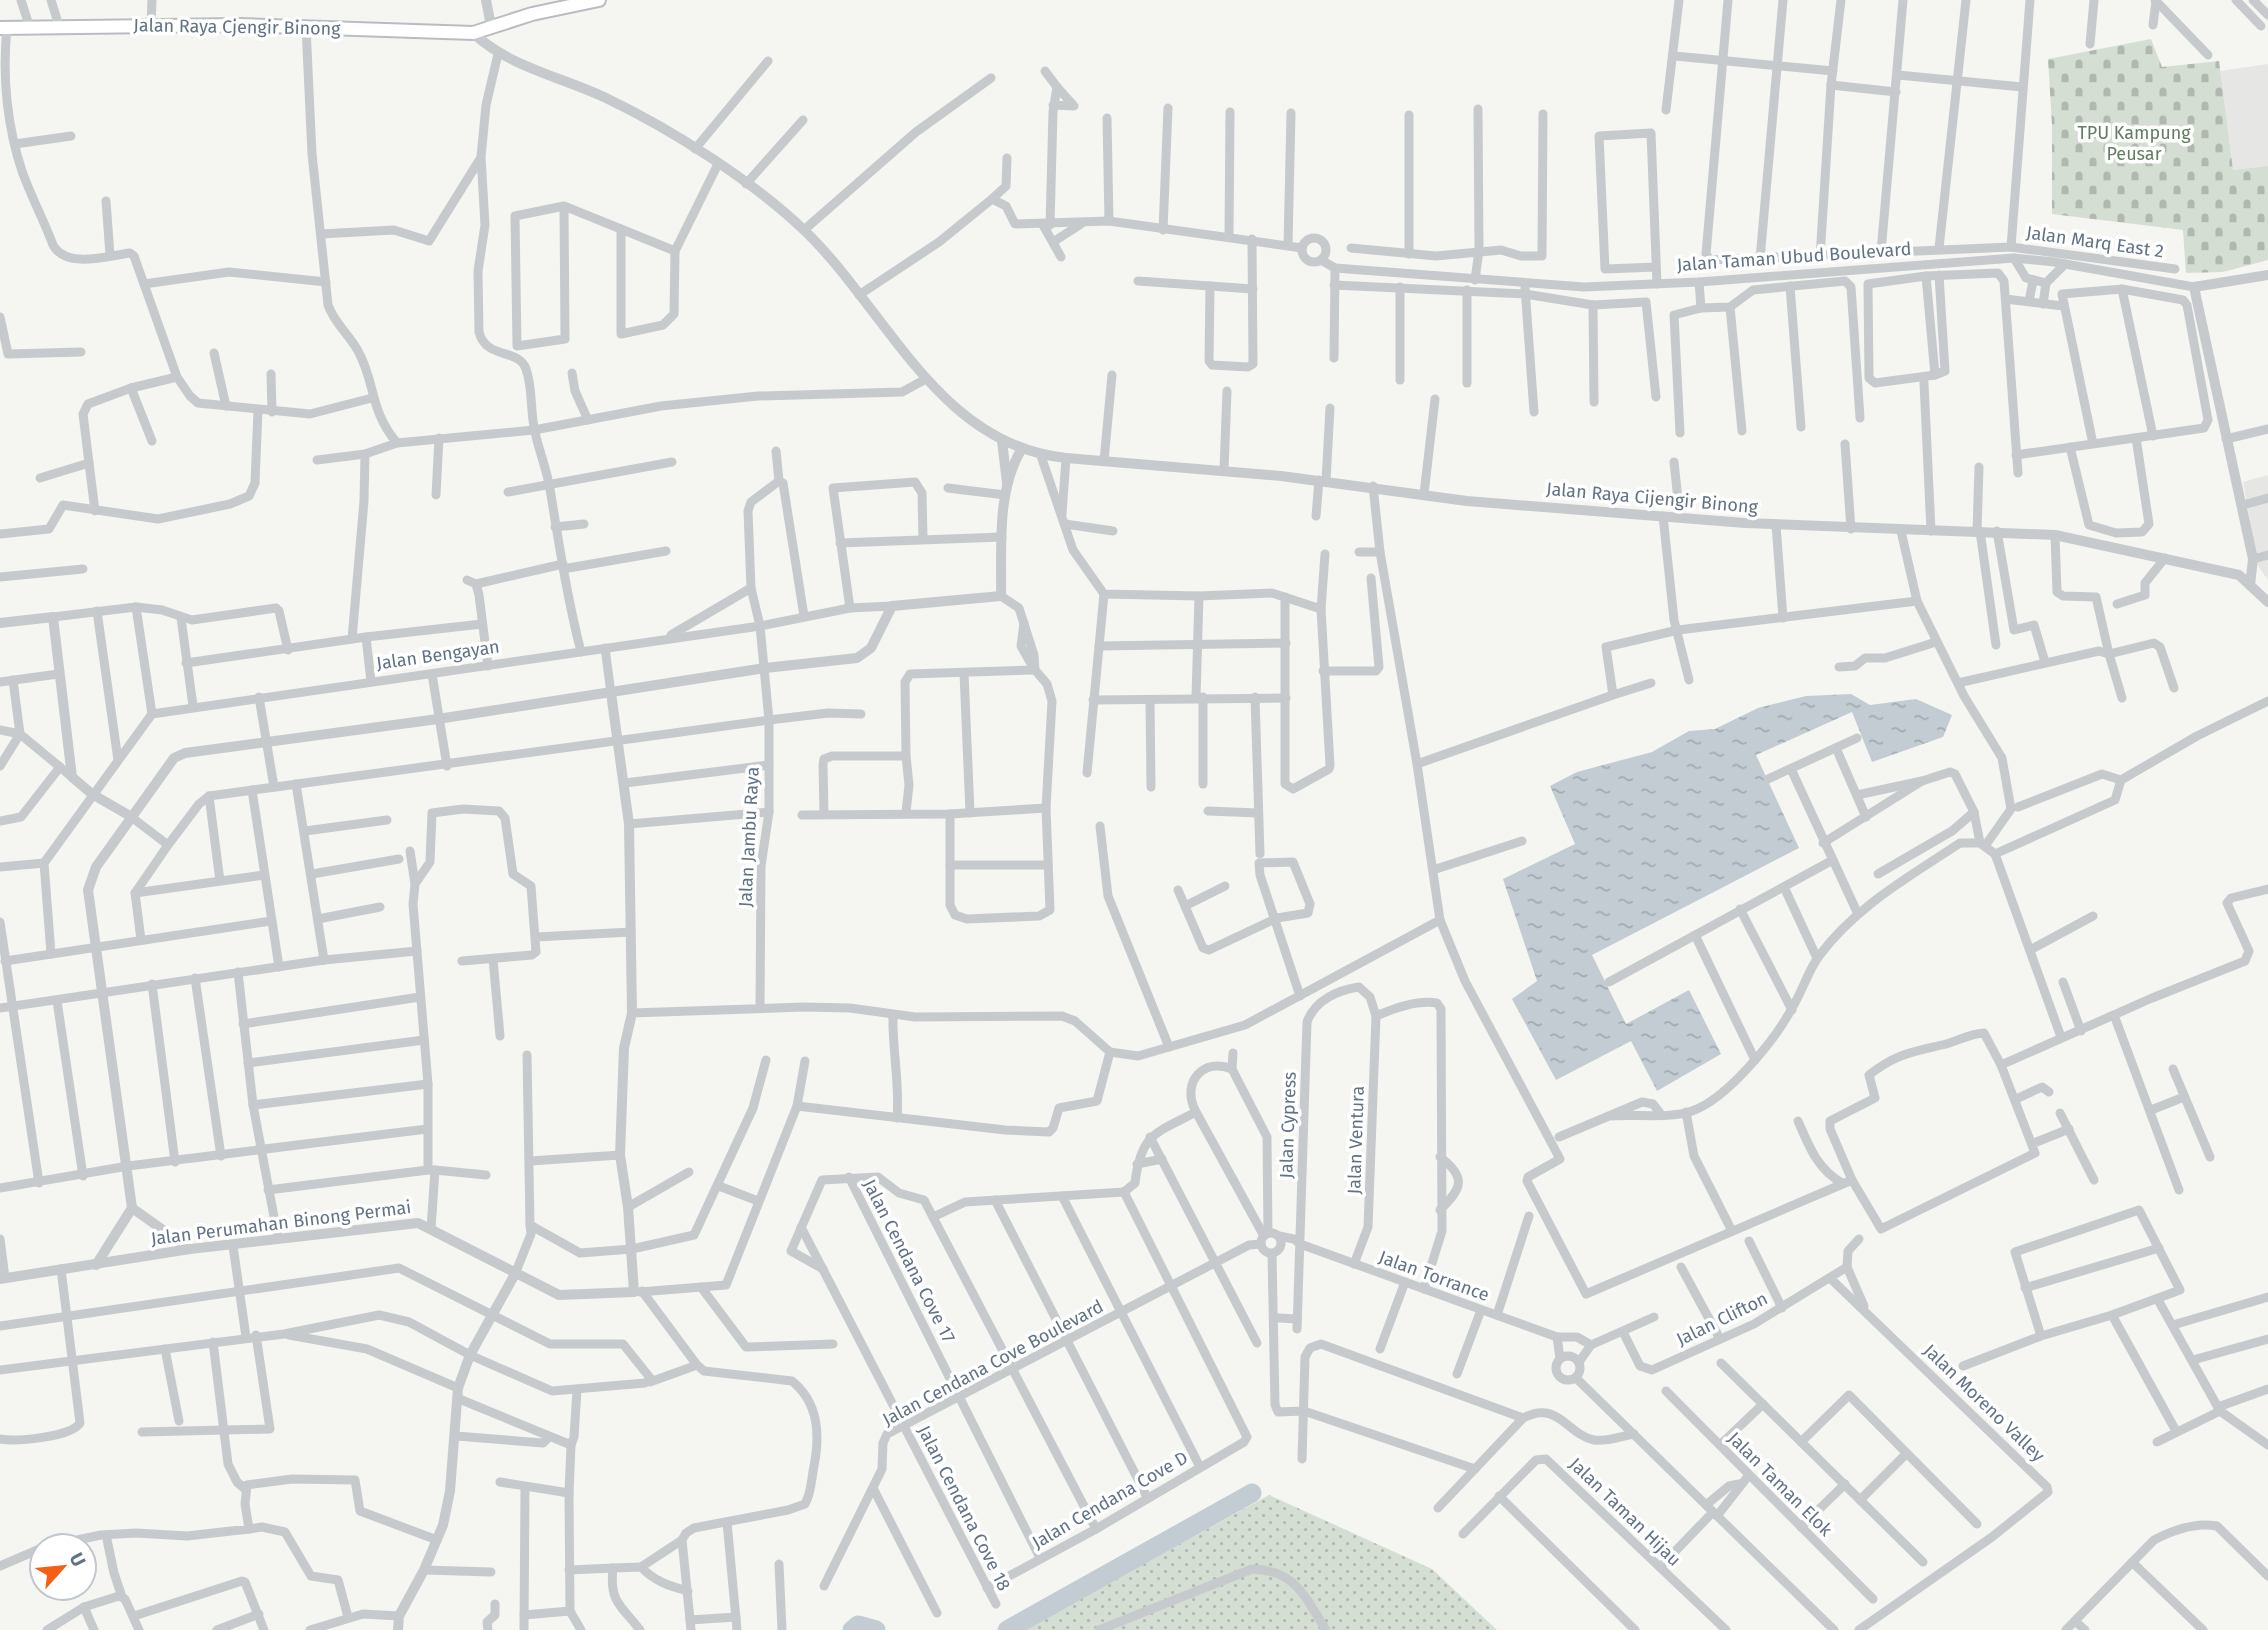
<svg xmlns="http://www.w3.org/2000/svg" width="2268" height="1630" viewBox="0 0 2268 1630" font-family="'Fira Sans',sans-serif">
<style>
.built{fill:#e6e7e5}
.grass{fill:url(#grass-dots)}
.cemetery{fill:url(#cemetery-stones)}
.water{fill:url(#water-ripples)}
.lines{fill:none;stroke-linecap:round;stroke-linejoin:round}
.river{stroke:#c2ccd2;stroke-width:19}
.secondary-casing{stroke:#b9bdc2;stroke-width:16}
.minor{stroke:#c7cacd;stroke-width:9}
.tertiary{stroke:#c7cacd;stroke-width:10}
.secondary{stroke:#fff;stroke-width:12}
.labels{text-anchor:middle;stroke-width:7;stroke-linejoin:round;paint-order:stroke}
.street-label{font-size:18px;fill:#627285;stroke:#fff}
.park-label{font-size:18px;fill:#647c61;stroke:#fff}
</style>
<defs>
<pattern id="grass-dots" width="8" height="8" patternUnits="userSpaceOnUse" patternTransform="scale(1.75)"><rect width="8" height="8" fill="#d5ded2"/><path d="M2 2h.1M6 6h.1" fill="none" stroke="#b0b8b0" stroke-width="1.8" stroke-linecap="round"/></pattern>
<pattern id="cemetery-stones" width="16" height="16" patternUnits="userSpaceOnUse" patternTransform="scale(1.75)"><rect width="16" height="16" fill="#d5ded2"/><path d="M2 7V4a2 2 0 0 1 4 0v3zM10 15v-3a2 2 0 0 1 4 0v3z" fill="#b0b8b0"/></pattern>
<pattern id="water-ripples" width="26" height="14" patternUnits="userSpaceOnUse" patternTransform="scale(1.75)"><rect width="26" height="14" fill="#c2ccd2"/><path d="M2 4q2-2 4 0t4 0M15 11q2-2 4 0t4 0" fill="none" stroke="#a1aab0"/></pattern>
</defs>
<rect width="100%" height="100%" fill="#f5f6f1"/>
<g class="built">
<path d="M2268 64V166L2233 170 2220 71Z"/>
<path d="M2268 475V580L2258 566 2243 482Z"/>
</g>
<path class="grass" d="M1269 1495 1432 1569 1497 1630H1018L1049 1616Z"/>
<path class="cemetery" d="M2151 39 2162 67 2219 61 2233 170 2268 166V260L2223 272 2186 273 2183 230 2052 214V125L2048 59Z"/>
<path class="water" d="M1851 694 1870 705 1916 699 1952 715 1943 737 1872 762 1852 712 1756 755 1799 848 1592 955 1626 1024 1689 990 1721 1054 1657 1091 1631 1041 1556 1080 1512 999 1537 981 1503 879 1575 844 1550 786 1577 772 1652 752 1689 731 1715 729 1758 708 1806 696Z"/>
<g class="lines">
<g class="river">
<path d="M852 1630 858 1625 876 1630"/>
<path d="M1007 1630 1252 1493"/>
</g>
<defs>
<path id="secondary" d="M0 28 239 25 473 33 532 14 599 0"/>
</defs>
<use href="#secondary" class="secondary-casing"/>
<g class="minor">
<path d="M21 0 30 28"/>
<path d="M51 0 59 26"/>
<path d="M1728 0 1706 254 1710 260 2011 247 2030 0"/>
<path d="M2155 0 2208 55"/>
<path d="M2236 0 2261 26"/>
<path d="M2253 0 2268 15"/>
<path d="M2153 25 2156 1"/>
<path d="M151 26 152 0"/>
<path d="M306 27 312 154 328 305C334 323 349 334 358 351 376 383 369 410 397 443"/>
<path d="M7 28C2 76 7 128 23 174 32 198 44 221 53 245 66 269 107 256 130 253L134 256 177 377 190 396 198 403 310 414 372 398"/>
<path d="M2090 44 2094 0"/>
<path d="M498 54 486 105 481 157 485 225 478 271 479 332C486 360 519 348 526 369 533 388 530 412 535 432 539 451 547 470 550 489 559 544 567 597 581 652"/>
<path d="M1675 56 1833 71"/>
<path d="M1045 71 1057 87"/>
<path d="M1898 75 2022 87"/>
<path d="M1831 85 1896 92"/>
<path d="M1666 110 1679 0"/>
<path d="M1107 118 1109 221"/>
<path d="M15 144 71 136"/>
<path d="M695 149 768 61"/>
<path d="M746 184 803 120"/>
<path d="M992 199 1006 186 1007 158"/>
<path d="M106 201 110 255"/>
<path d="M564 206 565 339 517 346 515 216 564 206 621 229V334L663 325 674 314 675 251 718 164"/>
<path d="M1043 225 1061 257"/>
<path d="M1050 225 1053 112 1057 87 1074 106 1053 105"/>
<path d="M621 229 675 251"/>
<path d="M804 230 916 132 991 78"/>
<path d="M1163 230 1168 108"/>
<path d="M321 234 394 230 429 241 480 159"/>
<path d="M1229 236 1230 112"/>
<circle cx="1314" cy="250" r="12"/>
<path d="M1053 242 1081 224"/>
<path d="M1288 245 1291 113"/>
<path d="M2011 247 2175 269"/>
<path d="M1351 248 1436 256 1501 250 1521 256H1542L1543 114"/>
<path d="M1939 248 1966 0"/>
<path d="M1881 252 1903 0"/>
<path d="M1409 254V115"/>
<path d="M1820 257 1831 85 1841 0"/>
<path d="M2014 258 2026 278 2046 283 2065 264"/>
<path d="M1760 259 1783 0"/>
<path d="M1321 260 1335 268 1584 287 1699 282 2014 258 2054 262 2194 287"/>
<path d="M1656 267 1605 269 1599 136 1651 133 1657 284"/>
<path d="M1926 276 1935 375 1945 371 1939 275"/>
<path d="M1475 280 1479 250 1478 109"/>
<path d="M1138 281 1253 289"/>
<path d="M1699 282 1701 308"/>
<path d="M144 284 229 272 326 282"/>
<path d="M1334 285 1525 294 1593 305 1646 302 1656 397"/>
<path d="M1210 286 1209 361 1212 365 1248 367 1253 364 1252 239"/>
<path d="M1790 286 1801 427"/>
<path d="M1400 287V380"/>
<path d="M1525 288 1534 412"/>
<path d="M2122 289 2153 436"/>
<path d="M859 295 939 242 992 199 1006 206 1015 224 1109 221 1302 248"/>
<path d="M2006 299 2063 306"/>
<path d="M2029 301 2033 281"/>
<path d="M2043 304 2046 283"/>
<path d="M1593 305 1594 402"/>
<path d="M1730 307 1742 431"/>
<path d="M0 317 8 354 81 352"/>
<path d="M214 353 226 406"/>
<path d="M1334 358 1335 268"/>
<path d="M572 373 575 391 588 420"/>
<path d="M271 374 272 412"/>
<path d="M1935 375 1875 383 1869 378 1868 284 1926 276 1998 273 2004 281 2018 473"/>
<path d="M1467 383V290"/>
<path d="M1924 383 1931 531"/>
<path d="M131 388 152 441"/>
<path d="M1680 433 1674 315 1701 308 1730 307 1753 290 1845 281 1851 287 1860 418"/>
<path d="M2226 439 2268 429"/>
<path d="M1845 444 1851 529"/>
<path d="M2070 447 2089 525 2116 533 2142 532 2149 524 2136 438"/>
<path d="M776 451 779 481"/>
<path d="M2016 455C2079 446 2141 437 2204 428L2208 420 2187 305 2183 300 2122 289 2062 294 2093 444"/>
<path d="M1041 456 1073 550 1104 594 1199 596 1272 593 1321 609"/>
<path d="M317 460 365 454 397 443 534 430 661 406 758 396 902 392 926 379"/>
<path d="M1104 461 1112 375"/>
<path d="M1674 462 1680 518"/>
<path d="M89 463 95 511"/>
<path d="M1224 470 1227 391"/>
<path d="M40 478 89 463 83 414 88 404 131 388 177 377"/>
<path d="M1326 481 1330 408"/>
<path d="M1373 486 1380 552 1417 764 1440 920 1465 981 1560 1159 1528 1177 1527 1181 1586 1294 1852 1180 1881 1229 2035 1153 2001 1065 2152 998 2245 961 2249 951 2227 903 2231 898 2268 889"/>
<path d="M948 488 1005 495"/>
<path d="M508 492 672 462"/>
<path d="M1424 494 1435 399"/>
<path d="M436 495 439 438"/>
<path d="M2243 505 2268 498"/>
<path d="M1062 514 1066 458"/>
<path d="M1316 516 1319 480"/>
<path d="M1663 516 1674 620 1689 680"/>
<path d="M1065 524 1113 531"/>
<path d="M1776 525 1783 618"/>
<path d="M555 527 584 524"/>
<path d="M1901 531 1917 601 1964 696 2002 758 2011 809 1985 846"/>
<path d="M1977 531 1979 467"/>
<path d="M1980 531 1996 645"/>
<path d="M1997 531 2014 630 2034 625 2045 662"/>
<path d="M0 534 49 529 63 505 158 519 230 504 249 496 255 483 258 410"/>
<path d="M2055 535 2057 592 2063 596 2096 597 2109 654 2154 643 2160 647 2174 688"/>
<path d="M840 543 1002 537"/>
<path d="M1359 552H1380"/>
<path d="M2253 559 2268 555"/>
<path d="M563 569 666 551"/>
<path d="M0 577 83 569"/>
<path d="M467 580 476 584 479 595 488 666"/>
<path d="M476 584 563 564"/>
<path d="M1285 597V784L1293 789 1329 769 1330 765 1321 609 1325 554"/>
<path d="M2117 604 2145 595V583L2165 558"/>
<path d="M136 607 152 714"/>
<path d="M850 608 833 488 915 482 922 493 923 539"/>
<path d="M97 611 118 760"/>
<path d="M53 617 136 607 162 610 192 620 276 608 279 611 288 650"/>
<path d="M181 618 193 706"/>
<path d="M1024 623 1021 646 1034 669"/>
<path d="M671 635 751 588"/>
<path d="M366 637 482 624"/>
<path d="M352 639 364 501 365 454"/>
<path d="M1099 646 1286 643"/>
<path d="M605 648 611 693"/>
<path d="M186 663 366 637 371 682"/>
<path d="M1839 667 1855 666 1865 658H1885L1936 642"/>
<path d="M1323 671H1376L1379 667 1371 578"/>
<path d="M964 673 970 813"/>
<path d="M432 674 447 766"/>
<path d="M0 682 58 674"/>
<path d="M1651 683 1613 695 1606 647 1678 630 1917 601"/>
<path d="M1958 683 2099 651 2109 654 2122 698"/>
<path d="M259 697 274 787"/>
<path d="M1196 697 1199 596"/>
<path d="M1255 697 1260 854"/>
<path d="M1093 700 1286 698"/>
<path d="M1150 700 1151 787"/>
<path d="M0 730 20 734 72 777"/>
<path d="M1836 748 1866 817"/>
<path d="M906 756 905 682 910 674 1035 670"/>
<path d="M1417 764 1613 695"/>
<path d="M0 766 20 734 13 680"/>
<path d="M1791 769 1857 912"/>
<path d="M1087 773 1104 594"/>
<path d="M1768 779 1857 738"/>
<path d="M625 783 769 765"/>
<path d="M296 784 324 960"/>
<path d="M1203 784V697"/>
<path d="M252 790 279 967"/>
<path d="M1857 795 1922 781"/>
<path d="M209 796 220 881"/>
<path d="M2018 807 2102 774 2121 780"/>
<path d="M1208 811 1258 813"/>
<path d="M1974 812 1980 843"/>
<path d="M824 814 823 765 824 759 832 756H906L909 785 906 812"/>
<path d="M950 814V905L955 915 967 919 1039 916 1050 910 1046 808 1052 701 1047 684 1035 670 1034 655 1019 608 1001 596"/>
<path d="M802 815 950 814 1046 808"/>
<path d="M130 816 168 845 199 804 209 796 769 720 828 713 861 714"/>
<path d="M0 821 21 817 60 767"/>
<path d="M629 824 769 812"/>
<path d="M1100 826 1108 896 1169 1047"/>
<path d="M305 831 387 820"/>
<path d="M1823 843 1922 781 1950 772 1955 774 1974 812 1952 831 1878 874"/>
<path d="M410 851 415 884"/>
<path d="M1995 854 2061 1037"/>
<path d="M950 865H1048"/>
<path d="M0 867 44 863"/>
<path d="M1433 870 1522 841"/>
<path d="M312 874 399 859"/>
<path d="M1784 887 1817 958"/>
<path d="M1178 890 1203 948 1209 950 1277 918 1308 913 1310 904 1293 862 1259 863 1260 875 1300 996"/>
<path d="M135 893 264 875"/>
<path d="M1185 906 1225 886"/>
<path d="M1740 909 1792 1010"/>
<path d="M318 919 380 907"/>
<path d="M0 922 39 1183"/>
<path d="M1695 935 1755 1060"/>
<path d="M536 937 631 932"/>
<path d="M141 940 135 893 168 845"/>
<path d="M2030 950 2093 916"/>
<path d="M51 954 44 863 152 714 760 626 850 608 892 606"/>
<path d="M493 959 500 1036"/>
<path d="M5 961 271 921"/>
<path d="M238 972 253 1105 278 1238"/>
<path d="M195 978 221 1156"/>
<path d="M1609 982 1831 861"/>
<path d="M2063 982 2081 1031"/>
<path d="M152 984 175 1162"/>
<path d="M57 1001 83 1176"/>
<path d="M0 1008 324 960 417 951"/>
<path d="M760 1008 761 866 769 812V720L760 626 751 588 748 511 751 502 779 481 783 483 804 616"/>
<path d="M632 1013 804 1007 850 1008 915 1017 1062 1016 1075 1021 1110 1052 1138 1056 1245 1025 1440 920"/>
<path d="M893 1015C892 1049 900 1083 897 1118"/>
<path d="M2114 1015 2179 1190"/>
<path d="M1376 1016C1395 1008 1417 1000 1437 1003L1441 1009 1442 1231 1424 1289"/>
<path d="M243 1024 420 997"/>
<path d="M1233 1053 1232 1069 1267 1137 1268 1233"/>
<path d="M527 1055 530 1225"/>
<path d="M248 1063 424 1040"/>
<path d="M2173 1069 2210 1157"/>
<path d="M2016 1099 2042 1087 2049 1092"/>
<path d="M253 1105 428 1084"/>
<path d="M797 1106 1005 1130 1049 1132 1053 1128 1059 1108 1097 1101 1110 1052"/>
<path d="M2151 1110 2184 1097"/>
<path d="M1196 1112 1264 1236"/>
<path d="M1686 1112 1694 1156 1732 1231"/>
<path d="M2060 1113 2094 1180"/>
<path d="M1612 1116C1637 1114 1669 1119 1692 1111 1727 1099 1775 1040 1792 1008 1802 992 1808 971 1819 956 1856 906 1909 877 1960 843H1980L1995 854 2115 800 2121 780 2197 736 2268 701"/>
<path d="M1798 1121C1809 1146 1817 1169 1842 1183"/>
<path d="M1150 1137 1257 1343"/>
<path d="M1559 1137 1642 1102 1653 1104 1660 1113"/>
<path d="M2034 1143 2069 1129"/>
<path d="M530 1161 620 1155"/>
<path d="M1137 1164 1162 1159"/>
<path d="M435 1170 486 1175"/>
<path d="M849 1177 1040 1558"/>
<path d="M1852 1180 1830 1129V1121L1875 1098 1869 1075C1897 1053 1913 1052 1946 1044 1960 1040 1969 1034 1984 1033L2001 1065"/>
<path d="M719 1186 758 1201"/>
<path d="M0 1188 128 1166 427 1129"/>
<path d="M268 1190 428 1170"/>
<path d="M1124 1192 1135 1183C1141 1133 1156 1133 1196 1112 1180 1082 1204 1057 1232 1069"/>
<path d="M1062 1196 1200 1467"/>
<path d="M995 1200 1147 1497"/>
<path d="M628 1207 689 1172"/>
<path d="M1440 1210C1461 1189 1468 1178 1440 1157"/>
<path d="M933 1217 965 1202 1124 1192"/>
<path d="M801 1227 996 1604"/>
<path d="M431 1229 435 1170H428V1084L413 904 415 884 430 862 432 813 463 809 499 811 505 818 513 874 531 886 536 952 532 955 462 961"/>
<circle cx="1271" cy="1243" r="10"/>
<path d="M1279 1236 1294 1239 1300 1244 1557 1337"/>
<path d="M0 1239 5 1278"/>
<path d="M1859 1239 1848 1251 1847 1267 1864 1306"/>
<path d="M1749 1241 1782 1308"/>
<path d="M233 1246 246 1337"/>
<path d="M1272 1254 1275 1405 1278 1412 1304 1411 1475 1469"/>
<path d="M1681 1267 1720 1339"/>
<path d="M823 1269 791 1251 822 1180 878 1177 899 1193 924 1200 1096 1529"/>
<path d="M515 1274 531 1234 530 1225 580 1253 632 1249 694 1235 753 1108 766 1060"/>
<path d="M1831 1279 2047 1487 2048 1492 1992 1537 1859 1630"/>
<path d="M701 1287 746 1347 833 1344"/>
<path d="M2025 1288 2159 1248"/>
<path d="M642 1291 697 1365 704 1371 792 1381C819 1403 820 1435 814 1466 811 1480 812 1491 805 1504L788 1510 694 1528 686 1533 682 1540 691 1630"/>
<path d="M640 1292 726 1285 797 1106 805 1061"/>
<path d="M2158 1300 2220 1411 2268 1445"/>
<path d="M1497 1315 1529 1216"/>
<path d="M2112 1315 2176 1431"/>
<path d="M1279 1318 1297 1319"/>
<path d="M2173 1325 2268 1297"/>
<path d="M0 1326 399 1268 550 1344H623L651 1379 645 1383 552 1391 470 1355 409 1322 379 1315 284 1334 0 1370"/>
<path d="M1297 1329 1307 1022C1315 1000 1338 990 1359 987L1370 997 1376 1016 1368 1227 1354 1264"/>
<path d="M1623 1332 1640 1366 1652 1370 1754 1324 1847 1267"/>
<path d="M289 1335 367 1349 458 1388"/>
<path d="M213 1342 228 1464 237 1482 245 1489"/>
<path d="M165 1349 179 1421"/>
<path d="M1380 1349 1405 1282"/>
<circle cx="1568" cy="1368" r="12"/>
<path d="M1560 1358 1557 1337H1577L1591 1345"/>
<path d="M2193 1360 2268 1339"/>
<path d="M1579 1362 1591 1345 1654 1317"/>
<path d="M1721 1363 1923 1562"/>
<path d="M1963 1366 2041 1336 2112 1315 2180 1290 2139 1210 2015 1252 2041 1336"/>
<path d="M1457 1374 1481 1310"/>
<path d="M1576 1378 1834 1630"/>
<path d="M650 1382 697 1365"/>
<path d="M1666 1391 1873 1599"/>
<path d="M457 1398 571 1445 574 1437 577 1390"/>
<path d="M2218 1407 2268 1389"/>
<path d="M142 1432 270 1429 256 1335"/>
<path d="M456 1436 543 1443 549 1437"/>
<path d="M0 1439C16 1442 71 1437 80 1423L61 1269"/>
<path d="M1801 1442 1849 1395 1977 1524"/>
<path d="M2157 1442 2220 1411"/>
<path d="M1720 1445 1763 1404"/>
<path d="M1302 1459 1305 1357 1310 1348 1321 1344 1523 1418C1559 1400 1566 1434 1594 1440 1606 1442 1622 1436 1634 1434"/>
<path d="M500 1482 569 1493 570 1611 581 1630"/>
<path d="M873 1488 937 1613"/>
<path d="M569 1493 571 1445"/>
<path d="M1499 1496 1635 1630"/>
<path d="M1860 1500 1906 1454"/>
<path d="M1706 1505 1729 1486 1739 1484"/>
<path d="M1438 1508 1523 1418"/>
<path d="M1717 1516 1749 1475"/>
<path d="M727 1522 737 1630"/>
<path d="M1801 1527 1845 1484"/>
<path d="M249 1529 262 1527 285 1532 311 1576 338 1580 348 1617"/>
<path d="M1463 1534 1536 1460 1546 1459 1726 1630"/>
<path d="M106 1535 114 1573 122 1597"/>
<path d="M48 1546 101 1535 136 1533 187 1536 249 1529 245 1504 247 1485 292 1479 355 1480 360 1511 437 1540"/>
<path d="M2132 1562 2203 1630"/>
<path d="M779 1564 782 1630"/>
<path d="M0 1566 42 1548"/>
<path d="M641 1567 682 1540"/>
<path d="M1660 1567 1713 1512"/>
<path d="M424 1570 491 1572"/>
<path d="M569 1570 613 1568"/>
<path d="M824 1586 882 1469 883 1443 887 1434 1249 1245 1261 1244"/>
<path d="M987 1588 1096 1529 1244 1442 1247 1437 1124 1192"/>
<path d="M84 1607 94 1630"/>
<path d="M524 1615 570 1611"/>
<path d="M134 1616 242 1581 245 1582 264 1630"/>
<path d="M690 1620 736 1617"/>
<path d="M2075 1621 2085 1630"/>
<path d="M47 1630 84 1607 119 1596 125 1599 139 1630"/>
<path d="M217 1630 259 1614"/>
<path d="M310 1630 363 1614 399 1616"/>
<path d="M488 1630 487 1622 495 1615V1604"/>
<path d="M524 1630 525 1487"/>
<path d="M640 1630C622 1606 609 1603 613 1568L641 1567C654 1581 669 1586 688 1591"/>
<path d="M1099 1630 1252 1569C1296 1570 1305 1597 1326 1630"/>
<path d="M2066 1630 2154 1540C2173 1530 2195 1522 2217 1526L2268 1576"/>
</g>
<g class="tertiary">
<path d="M486 0 491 26"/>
<path d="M473 33C509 67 562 77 606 98 671 129 753 181 805 231 887 310 938 445 1066 458L1281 476 1467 501 1745 523 2055 535 2239 575 2268 602"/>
<path d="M1002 441 1007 483"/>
<path d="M2250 585 2253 559 2194 287 2268 275"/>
<path d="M0 623 53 617 72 777 92 794 130 816"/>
<path d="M190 1249 132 1208 88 890 96 867 174 758 185 753 438 719 765 668 857 658 871 648 892 606 1001 596C1002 549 996 493 1021 450"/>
<path d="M96 1265 132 1208"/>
<path d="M0 1279 190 1249 418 1223 559 1295 634 1292 628 1207 620 1155 624 1048 632 1013 629 824 611 693"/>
<path d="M398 1630 399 1616 424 1570 443 1525 450 1491 458 1388 470 1355 515 1274"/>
</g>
<use href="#secondary" class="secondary"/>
</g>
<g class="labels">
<g class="street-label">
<text transform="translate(237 27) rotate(1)" y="6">Jalan Raya Cjengir Binong</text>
<text transform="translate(2095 242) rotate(8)" y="6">Jalan Marq East 2</text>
<text transform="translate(1794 257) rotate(-4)" y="6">Jalan Taman Ubud Boulevard</text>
<text transform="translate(1652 498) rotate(5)" y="6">Jalan Raya Cijengir Binong</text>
<text transform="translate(438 655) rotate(-8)" y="6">Jalan Bengayan</text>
<text transform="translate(749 837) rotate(-87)" y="6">Jalan Jambu Raya</text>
<text transform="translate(1288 1125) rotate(-88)" y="6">Jalan Cypress</text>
<text transform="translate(1356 1140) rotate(-88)" y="6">Jalan Ventura</text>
<text transform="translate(281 1223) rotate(-7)" y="6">Jalan Perumahan Binong Permai</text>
<text transform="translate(909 1261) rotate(63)" y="6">Jalan Cendana Cove 17</text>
<text transform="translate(1434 1276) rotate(20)" y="6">Jalan Torrance</text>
<text transform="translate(1722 1319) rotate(-26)" y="6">Jalan Clifton</text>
<text transform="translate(993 1363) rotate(-28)" y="6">Jalan Cendana Cove Boulevard</text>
<text transform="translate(1984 1403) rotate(44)" y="6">Jalan Moreno Valley</text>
<text transform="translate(1780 1484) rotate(45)" y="6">Jalan Taman Elok</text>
<text transform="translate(1110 1500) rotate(-30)" y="6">Jalan Cendana Cove D</text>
<text transform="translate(964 1508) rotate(63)" y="6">Jalan Cendana Cove 18</text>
<text transform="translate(1625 1512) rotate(44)" y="6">Jalan Taman Hijau</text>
</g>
<g class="park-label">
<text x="2134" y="139">TPU Kampung<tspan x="2134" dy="21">Peusar</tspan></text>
</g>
</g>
<g transform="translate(63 1567) rotate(63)"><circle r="33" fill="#ffffff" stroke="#c0c7ce" stroke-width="2"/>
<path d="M0-5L12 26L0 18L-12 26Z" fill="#f36014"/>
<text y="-10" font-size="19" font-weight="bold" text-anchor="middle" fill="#627285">U</text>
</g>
</svg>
